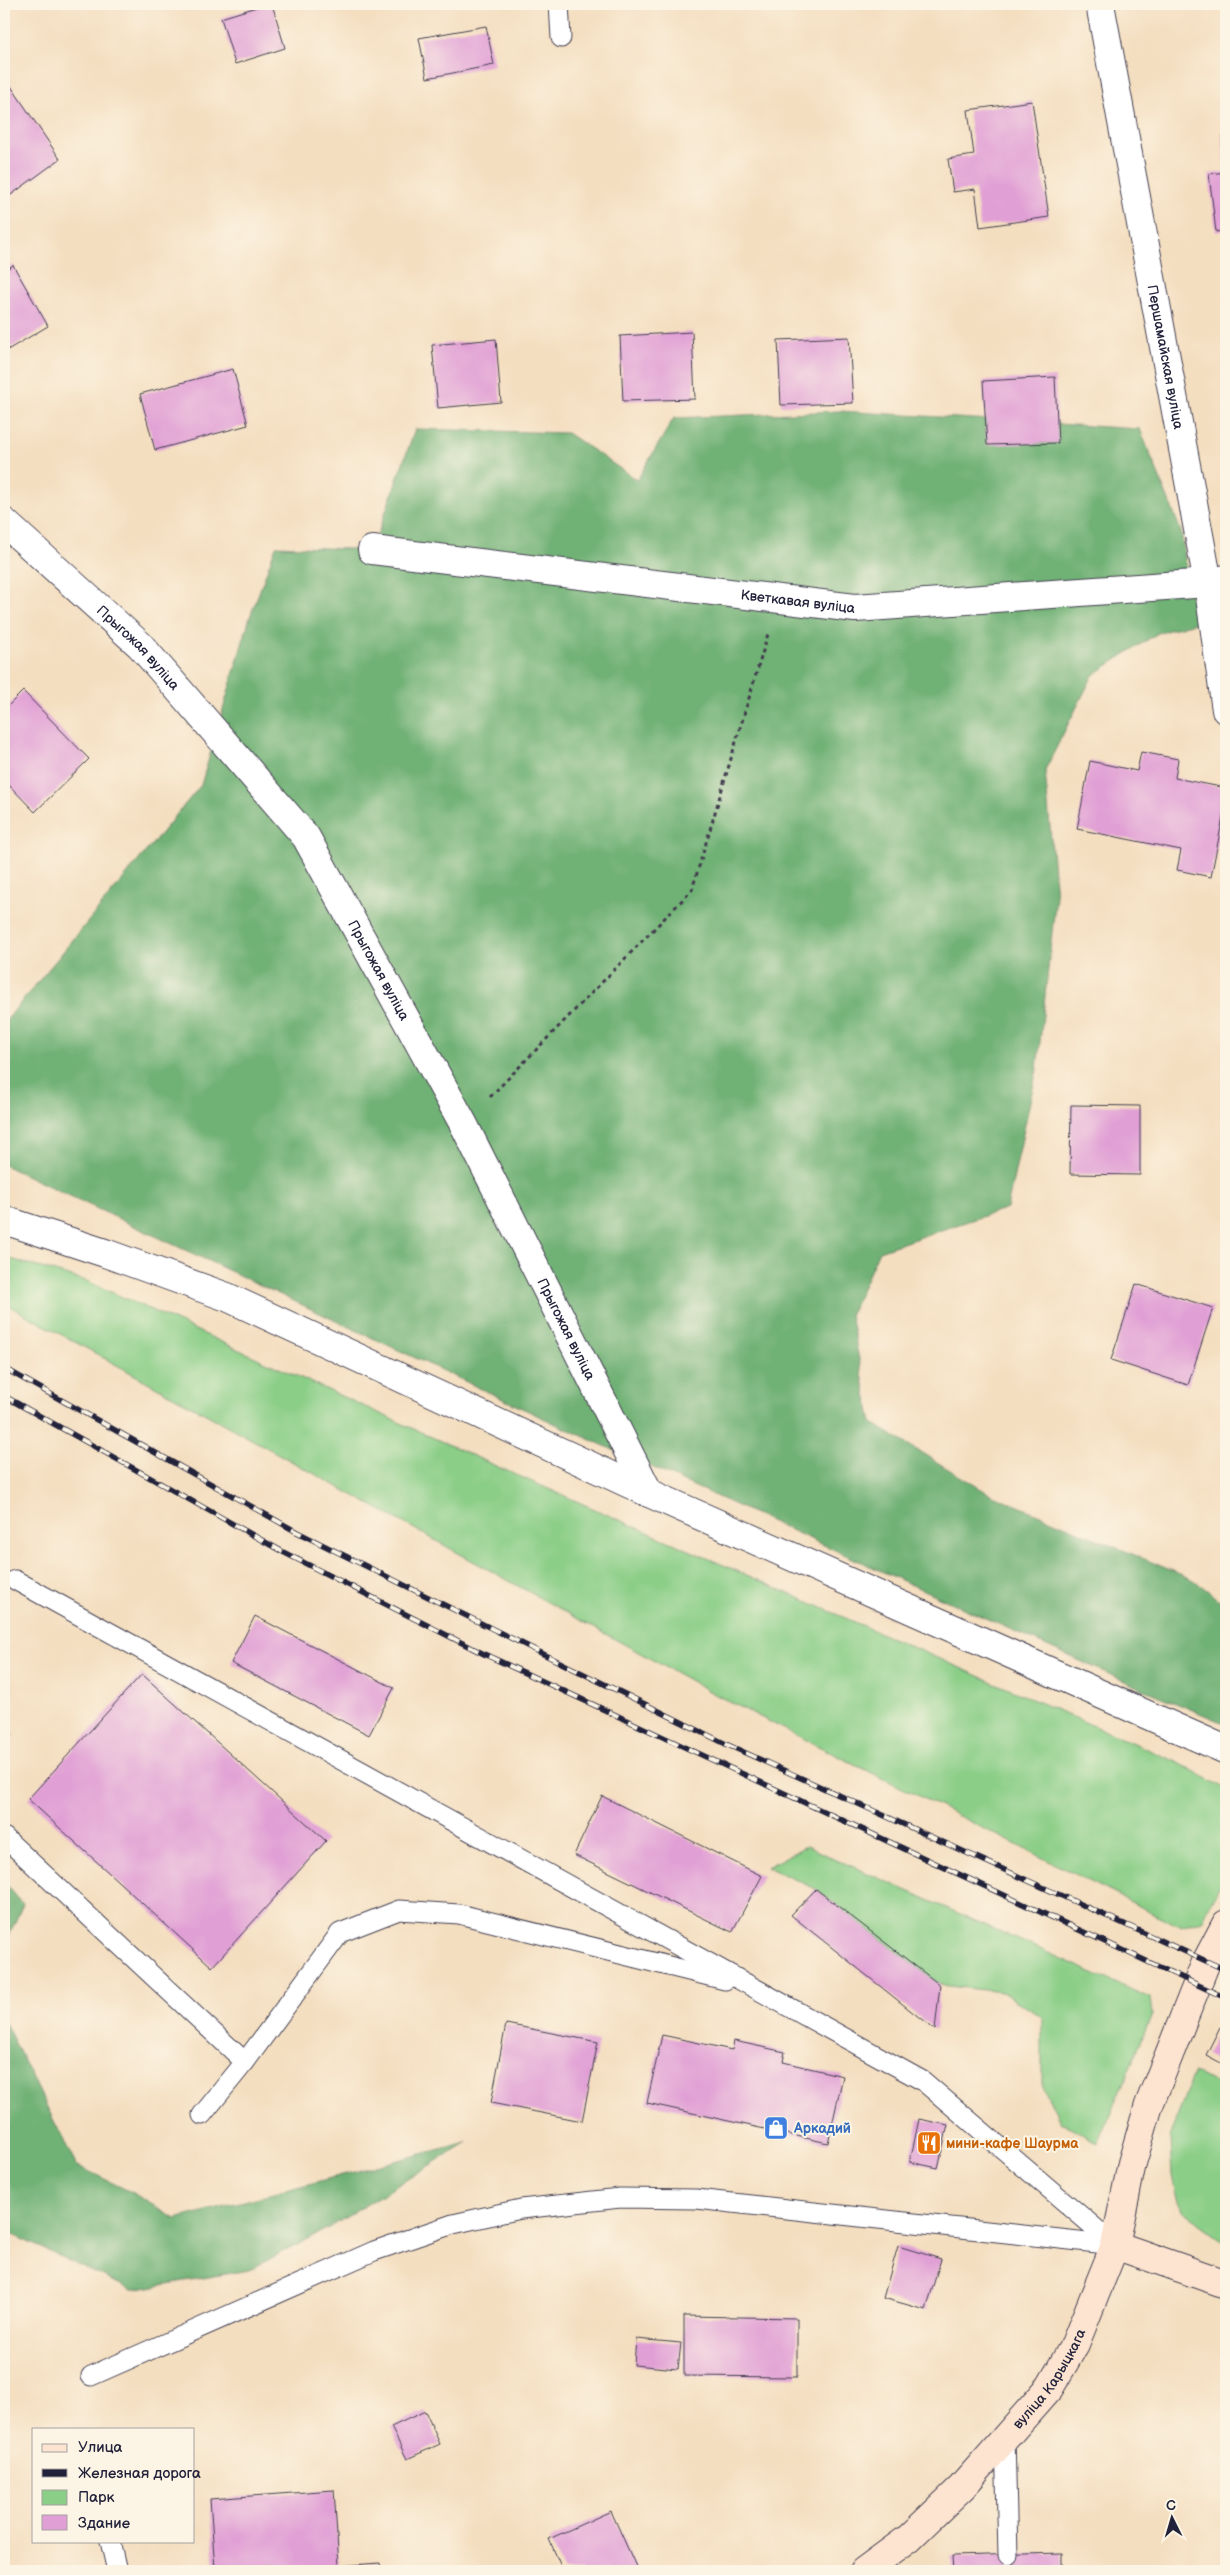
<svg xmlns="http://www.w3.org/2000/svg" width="1230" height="2575" viewBox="0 0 1230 2575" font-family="'Balsamiq Sans',sans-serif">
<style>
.green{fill:#8ace87;stroke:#567861}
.forest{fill:#6fb174;stroke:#486a58}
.building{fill:#e1a0d5}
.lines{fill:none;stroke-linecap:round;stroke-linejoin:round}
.lane-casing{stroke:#423e4f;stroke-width:21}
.street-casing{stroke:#423e4f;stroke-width:30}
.secondary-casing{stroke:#423e4f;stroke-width:30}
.path{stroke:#423e4f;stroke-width:3;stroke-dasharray:4 4;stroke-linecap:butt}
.lane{stroke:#fff;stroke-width:19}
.street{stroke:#fff;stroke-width:28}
.secondary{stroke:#fde4d1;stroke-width:28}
.rail-casing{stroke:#22223b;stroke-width:5.5}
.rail{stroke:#fcf5e5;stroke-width:4;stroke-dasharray:11;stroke-linecap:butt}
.labels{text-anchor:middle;stroke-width:4;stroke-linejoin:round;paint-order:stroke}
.street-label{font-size:14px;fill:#22223b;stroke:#fcf5e5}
.shop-label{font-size:14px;font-weight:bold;fill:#366cbe;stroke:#fcf5e5;text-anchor:start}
.food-label{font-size:14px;font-weight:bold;fill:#c56008;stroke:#fcf5e5;text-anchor:start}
</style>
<rect width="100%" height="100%" fill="#fcf5e5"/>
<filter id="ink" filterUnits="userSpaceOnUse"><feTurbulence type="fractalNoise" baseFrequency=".02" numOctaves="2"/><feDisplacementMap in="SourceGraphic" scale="10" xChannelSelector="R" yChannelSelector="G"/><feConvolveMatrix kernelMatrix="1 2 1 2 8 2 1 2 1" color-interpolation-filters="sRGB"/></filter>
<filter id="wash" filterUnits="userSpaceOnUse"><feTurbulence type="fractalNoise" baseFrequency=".0096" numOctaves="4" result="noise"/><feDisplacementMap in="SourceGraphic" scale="20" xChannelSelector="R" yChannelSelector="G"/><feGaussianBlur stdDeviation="1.12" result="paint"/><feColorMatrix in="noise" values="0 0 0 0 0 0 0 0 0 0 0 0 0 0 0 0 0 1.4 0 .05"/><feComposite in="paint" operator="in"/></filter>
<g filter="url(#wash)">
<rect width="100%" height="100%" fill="#f4dec0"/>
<g class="green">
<path d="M4 1257 89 1282 498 1467 1179 1763 1226 1789V1872L1202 1921 1181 1927 720 1697 4 1303Z"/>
<path d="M806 1846 1150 1998 1152 2015 1098 2143 1060 2121 1042 2084V2017L1002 1992 940 1985 816 1889 767 1867Z"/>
<path d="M1193 2073 1226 2086V2243L1182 2210 1172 2177 1170 2138Z"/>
</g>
<g class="forest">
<path d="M840 411 1140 429 1181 531 1195 623 1158 633 1093 675 1045 770 1056 896 1037 1069 1007 1208 879 1251 850 1315 872 1423 988 1493 1194 1580 1226 1605V1724L1140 1688 556 1424 4 1165V1023L201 785 250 617 276 546 372 550 415 429 567 433 637 480 674 418Z"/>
<path d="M4 1882 23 1904 4 1947Z"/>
<path d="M4 2021 76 2165 131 2192 176 2219 467 2142 332 2226 249 2270 132 2290 13 2235 4 2213Z"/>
</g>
<g id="blocks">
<g class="building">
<path d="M266 4H272L285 48 235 64 221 18Z"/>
<path d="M486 26 494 65 427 78 419 38Z"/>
<path d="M4 76 60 159 4 200Z"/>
<path d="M1032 101 1049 217 980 227 975 189 953 192 948 159 974 155 968 110Z"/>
<path d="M1222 137H1226V162H1225Z"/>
<path d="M1226 172V230L1216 232 1209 174Z"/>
<path d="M13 265 48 326 4 352V271Z"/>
<path d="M692 332 695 399 623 401 620 336Z"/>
<path d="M849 337 853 403 781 405 778 340Z"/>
<path d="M496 339 501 402 438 408 432 345Z"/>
<path d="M233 369 248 425 155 450 140 394Z"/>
<path d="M1055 377 1058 443 987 445 983 381Z"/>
<path d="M23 691 89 759 35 812 4 780V710Z"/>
<path d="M1141 752 1178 759 1175 778 1226 788V802L1211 877 1177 870 1181 850 1077 829 1090 761 1137 771Z"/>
<path d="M1071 1105 1140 1106V1175L1070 1174Z"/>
<path d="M1136 1284 1213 1308 1188 1385 1111 1360Z"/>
<path d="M255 1616 394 1688 369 1735 231 1663Z"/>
<path d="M142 1674 326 1841 212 1967 28 1799Z"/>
<path d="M4 1712 12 1734 4 1737Z"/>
<path d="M602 1796 762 1876 732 1932 574 1855Z"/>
<path d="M816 1889 940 1985 935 2030 791 1915Z"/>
<path d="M506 2024 598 2042 582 2121 491 2103Z"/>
<path d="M1220 2027 1226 2030V2058L1223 2064 1206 2055Z"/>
<path d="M662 2035 732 2050 734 2041 785 2052 783 2062 843 2076 828 2143 647 2103Z"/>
<path d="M919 2119 948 2125 938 2168 910 2162Z"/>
<path d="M898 2246 941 2259 926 2310 883 2298Z"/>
<path d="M684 2316 797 2318V2377L684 2376Z"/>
<path d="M636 2339 681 2343 678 2369 634 2365Z"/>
<path d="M425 2411 440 2444 407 2459 391 2427Z"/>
<path d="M334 2490 339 2566 380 2563 381 2571H270V2565L215 2569 210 2499Z"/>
<path d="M611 2511 638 2571H563L549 2539Z"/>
<path d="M1062 2553V2571H953L952 2556Z"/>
</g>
</g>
</g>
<g filter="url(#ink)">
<use href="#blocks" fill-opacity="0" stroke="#423e4f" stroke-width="1"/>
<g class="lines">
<defs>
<g id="lane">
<path d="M559 4 561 38"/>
<path d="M15 1580 923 2081 1115 2245"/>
<path d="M4 1837 245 2062"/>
<path d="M202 2115 245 2062 340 1933 399 1910 459 1914 725 1980"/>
<path d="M91 2376 374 2251 453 2224 521 2209 620 2198 696 2199 1115 2245"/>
<path d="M1005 2438 1008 2555"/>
<path d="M110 2541 117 2571"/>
</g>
<g id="street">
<path id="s1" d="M1100 4 1208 583 1226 710"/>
<path id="s2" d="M4 522 140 645 306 837 464 1125 649 1493"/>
<path id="s3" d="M372 550 855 608 1208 583 1226 579"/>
<path d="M4 1220 105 1253 227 1297 649 1493 1226 1750"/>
</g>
<g id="secondary">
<path d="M1115 2245 1226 2284"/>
<path id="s4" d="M864 2571 909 2538 962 2487 1050 2387 1075 2344 1115 2245 1132 2163 1149 2105 1206 1962 1226 1924"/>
</g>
</defs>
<use href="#lane" class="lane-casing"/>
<use href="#street" class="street-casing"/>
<use href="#secondary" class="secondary-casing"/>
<path class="path" d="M490 1097 692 890 768 634"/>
<use href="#lane" class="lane"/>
<use href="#street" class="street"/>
<use href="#secondary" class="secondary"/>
<defs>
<g id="rail">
<path d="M4 1368 297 1532 521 1643 728 1745 1226 1970"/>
<path d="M4 1396 283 1552 484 1654 1226 1998"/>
</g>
</defs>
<use href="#rail" class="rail-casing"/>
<use href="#rail" class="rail"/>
</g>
</g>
<defs>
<symbol id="shop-square" viewBox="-11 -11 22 22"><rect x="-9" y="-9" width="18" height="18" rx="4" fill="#3f7fe0" stroke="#fcf5e5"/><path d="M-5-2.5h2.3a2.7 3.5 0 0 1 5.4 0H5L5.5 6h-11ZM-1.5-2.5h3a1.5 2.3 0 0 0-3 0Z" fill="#fff"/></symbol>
<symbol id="restaurant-square" viewBox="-11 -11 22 22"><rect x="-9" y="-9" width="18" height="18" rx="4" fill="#e8710a" stroke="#fcf5e5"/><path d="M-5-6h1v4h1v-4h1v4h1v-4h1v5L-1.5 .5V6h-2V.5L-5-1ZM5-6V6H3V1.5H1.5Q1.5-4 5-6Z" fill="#fff"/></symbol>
</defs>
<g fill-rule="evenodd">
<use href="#shop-square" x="762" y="2114" width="28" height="28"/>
<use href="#restaurant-square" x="915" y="2129" width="28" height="28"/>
</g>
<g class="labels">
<g class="street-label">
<text dy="5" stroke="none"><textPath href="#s1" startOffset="359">Першамайская вуліца</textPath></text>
<text dy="5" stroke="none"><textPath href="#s3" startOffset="429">Кветкавая вуліца</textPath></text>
<text dy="5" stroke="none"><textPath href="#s2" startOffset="184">Прыгожая вуліца</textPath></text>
<text dy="5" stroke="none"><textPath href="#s2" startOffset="589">Прыгожая вуліца</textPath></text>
<text dy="5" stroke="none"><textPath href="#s2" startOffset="994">Прыгожая вуліца</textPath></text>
<text dy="5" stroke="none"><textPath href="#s4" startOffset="269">вуліца Карыцкага</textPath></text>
</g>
<g class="shop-label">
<text x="794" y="2133">Аркадий</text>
</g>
<g class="food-label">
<text x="946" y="2148">мини-кафе Шаурма</text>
</g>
</g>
<rect width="1230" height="2575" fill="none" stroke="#fcf5e5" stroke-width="20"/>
<rect x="32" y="2428" width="162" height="115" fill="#fcf5e5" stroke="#a5a1a1"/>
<rect x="42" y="2444" width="25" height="8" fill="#fde4d1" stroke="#a5a1a1"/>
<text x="78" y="2452" font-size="15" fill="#22223b">Улица</text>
<rect x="42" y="2469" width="25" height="8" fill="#22223b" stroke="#a5a1a1"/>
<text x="78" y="2478" font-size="15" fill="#22223b">Железная дорога</text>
<rect x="42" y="2490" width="25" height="15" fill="#8ace87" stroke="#a5a1a1"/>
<text x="78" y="2502" font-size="15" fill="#22223b">Парк</text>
<rect x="42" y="2515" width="25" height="15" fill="#e1a0d5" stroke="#a5a1a1"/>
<text x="78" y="2528" font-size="15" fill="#22223b">Здание</text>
<g transform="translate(1172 2518) rotate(355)" stroke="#fcf5e5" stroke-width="4" paint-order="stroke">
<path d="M0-4L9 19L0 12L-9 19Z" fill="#22223b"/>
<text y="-8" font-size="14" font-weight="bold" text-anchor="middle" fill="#22223b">С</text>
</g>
</svg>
